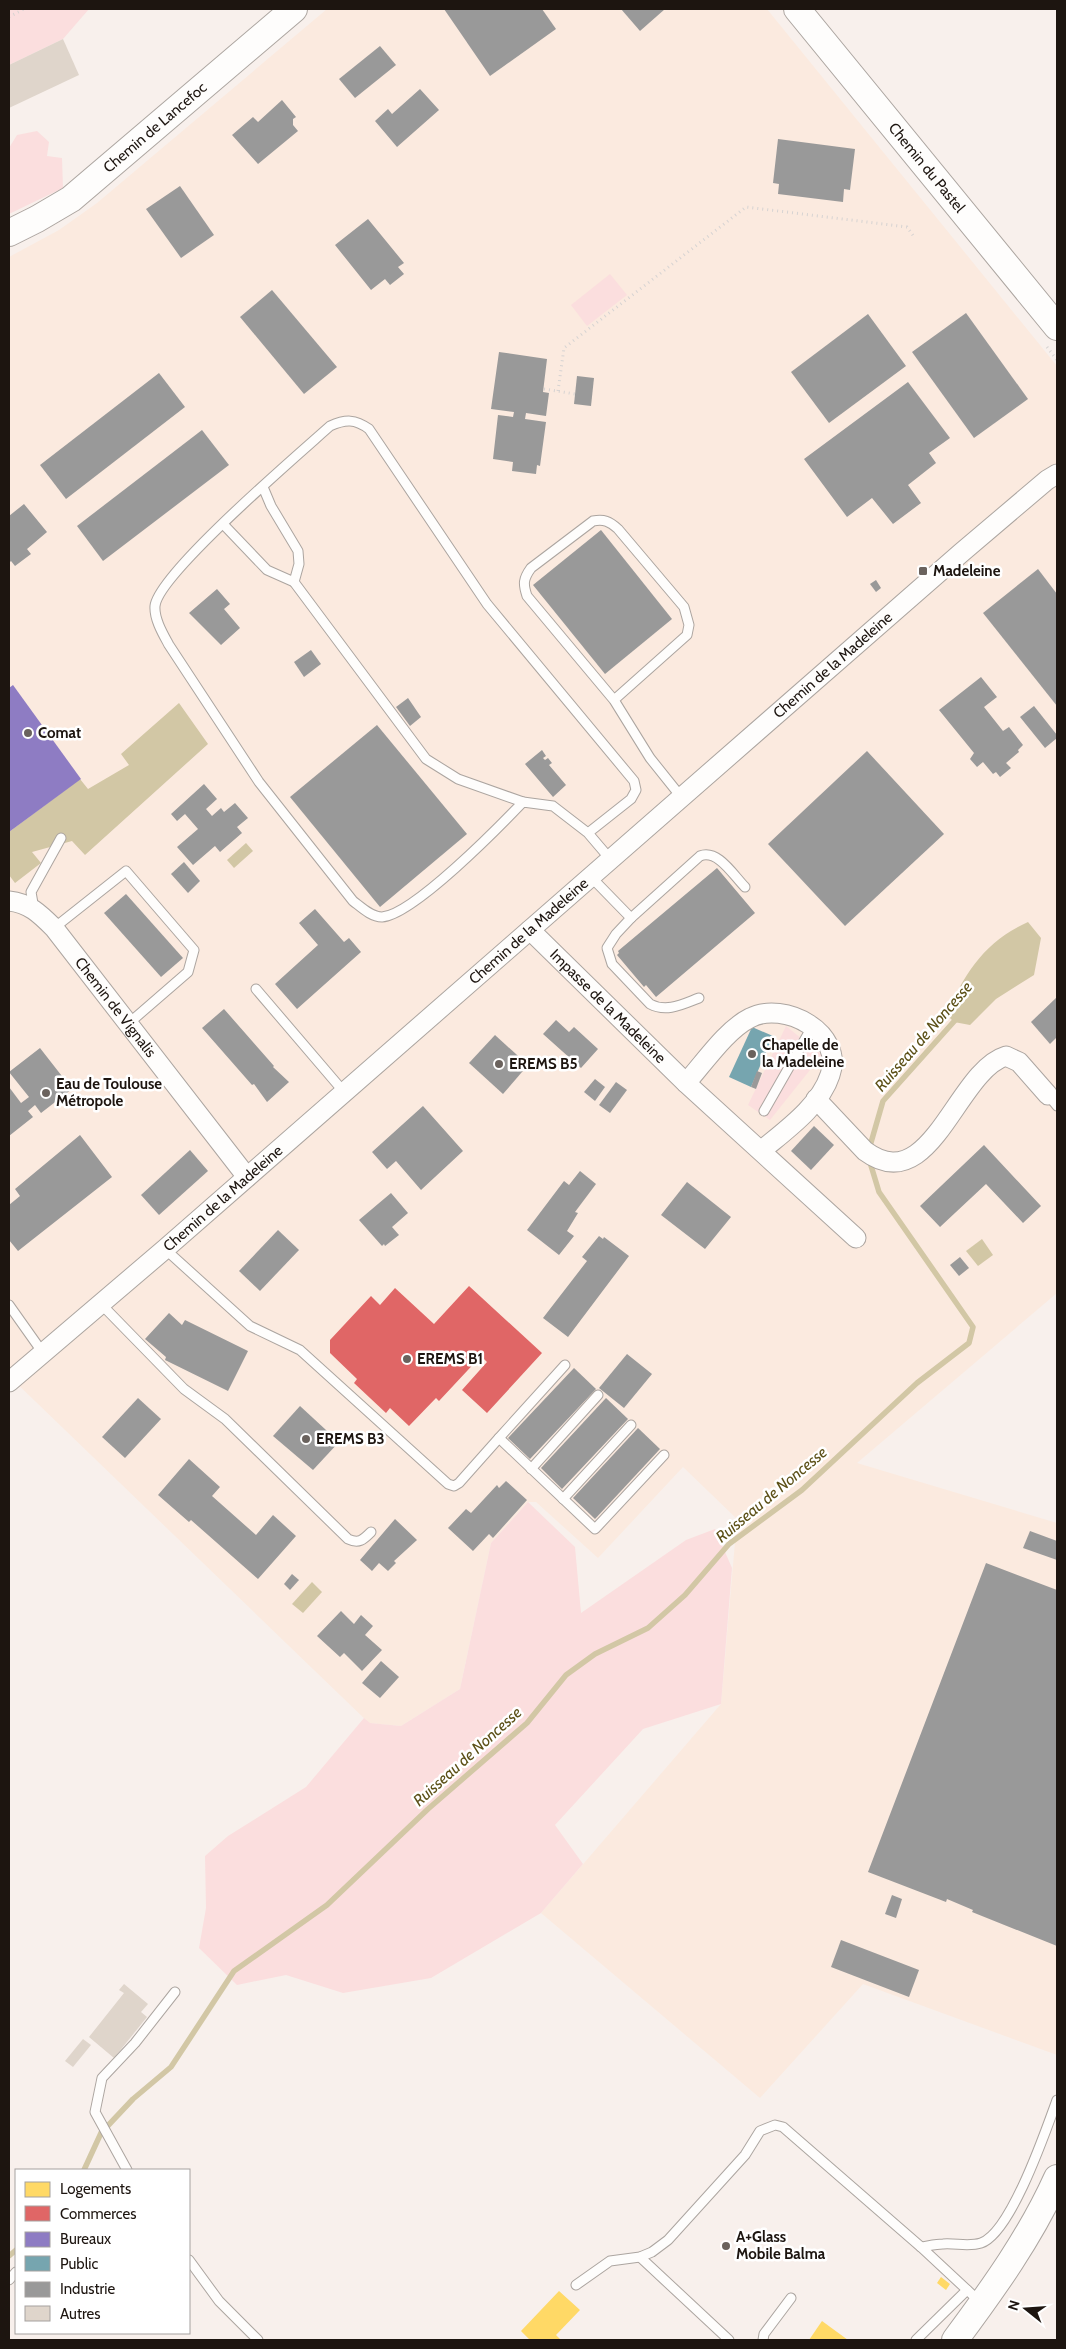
<svg xmlns="http://www.w3.org/2000/svg" width="1066" height="2349" viewBox="0 0 1066 2349" font-family="Cabin,sans-serif">
<style>
.built{fill:#fbeadf}
.green{fill:#fbdede}
.water{fill:#d2c7a5}
.homes{fill:#ffd966}
.shops{fill:#e06666}
.offices{fill:#8e7cc3}
.public{fill:#76a5af}
.industry{fill:#999}
.lines{fill:none;stroke-linecap:round;stroke-linejoin:round}
.stream{stroke:#d2c7a5;stroke-width:5.5}
.building{fill:#dfd5cb}
.lane-casing{stroke:#aca5a0;stroke-width:11}
.street-casing{stroke:#aca5a0;stroke-width:21}
.secondary-casing{stroke:#aca5a0;stroke-width:28}
.path{stroke:#d6d3d2;stroke-width:3;stroke-dasharray:1 4;stroke-linecap:butt}
.lane{stroke:#fefdfc;stroke-width:9}
.street{stroke:#fefdfc;stroke-width:19}
.secondary{stroke:#fefdfc;stroke-width:26}
.poi-dot{fill:#6a625d;stroke:#fff;stroke-width:2}
.labels{text-anchor:middle;stroke-width:5;stroke-linejoin:round;paint-order:stroke}
.street-label{font-size:15px;fill:#1d1510;stroke:#fff}
.poi-label{font-size:15px;font-weight:bold;fill:#1d1510;stroke:#fff;text-anchor:start}
.water-label{font-size:16px;font-style:italic;fill:#5c5017;stroke:#fff}
</style>
<rect width="100%" height="100%" fill="#f8f0ec"/>
<path class="built" d="M327 9H767L1057 366V1293L857 1463 1057 1523V2055L863 1984 760 2098 541 1913 721 1704 737 1519 683 1467 598 1558 536 1502H528L491 1543 460 1689 401 1726 369 1723 9 1376V257L59 230 97 203Z"/>
<g class="green">
<path d="M9 9H89L63 39 9 65Z"/>
<path d="M37 131 49 142 47 156 62 158 63 188 9 214V148L17 135Z"/>
<path d="M610 274 627 295 587 326 571 305Z"/>
<path d="M786 1026 822 1055 770 1120 748 1105Z"/>
<path d="M528 1502 575 1547 581 1613 686 1540 715 1529 732 1568 721 1704 643 1729 555 1825 583 1864 541 1913 431 1978 343 1993 286 1975 237 1985 199 1948 206 1908 205 1856 228 1836 306 1787 364 1718 370 1723 401 1726 460 1689 491 1543Z"/>
</g>
<g class="water">
<path d="M179 703 208 744 85 855 72 841 32 852 41 863 15 883 9 875V832L80 779 88 789 129 765 121 754Z"/>
<path d="M246 843 253 851 234 868 227 860Z"/>
<path d="M1028 922 1041 938 1034 975 996 999 970 1025 954 1022 946 1014C966 972 984 942 1028 922Z"/>
<path d="M982 1239 993 1255 978 1266 966 1251Z"/>
<path d="M312 1582 322 1592 303 1613 292 1604Z"/>
</g>
<g class="homes">
<path d="M941 2277 950 2284 946 2290 937 2283Z"/>
<path d="M559 2291 580 2310 556 2335 561 2340H530L521 2331Z"/>
<path d="M822 2321 848 2340H809Z"/>
</g>
<path class="shops" d="M469 1286 542 1353 487 1413 462 1390 487 1362 481 1356 439 1401 436 1398 409 1426 390 1408 386 1413 354 1383 357 1379 330 1353V1340L371 1296 380 1305 395 1288 434 1324Z"/>
<path class="offices" d="M13 685 81 779 9 832V688Z"/>
<path class="public" d="M752 1027 773 1036 751 1087 729 1077Z"/>
<g class="industry">
<path d="M444 9H542L556 29 490 76Z"/>
<path d="M621 9H665L640 31Z"/>
<path d="M380 46 396 65 355 98 339 79Z"/>
<path d="M420 89 439 110 397 147 375 121 388 109 392 114Z"/>
<path d="M282 100 296 117 293 119V125L298 131 258 164 232 135 253 117 258 122Z"/>
<path d="M778 139 855 149 850 190 844 189 843 202 778 194 779 184 773 183Z"/>
<path d="M180 186 214 235 181 258 146 209Z"/>
<path d="M368 219 404 263 398 267 404 274 390 285 385 279 371 290 335 245Z"/>
<path d="M272 290 337 367 304 394 240 317Z"/>
<path d="M966 313 1028 399 974 438 912 352Z"/>
<path d="M868 314 906 366 829 423 791 372Z"/>
<path d="M499 352 547 359 543 392 549 393 546 416 526 413 525 419 546 422 540 466 537 465 536 474 512 471 513 462 493 459 498 415 513 417 514 412 491 409Z"/>
<path d="M159 373 185 407 66 499 40 465Z"/>
<path d="M577 376 594 378 591 406 574 404Z"/>
<path d="M908 382 950 438 929 453 936 463 908 485 921 503 893 524 872 498 847 517 804 459Z"/>
<path d="M202 430 229 465 103 561 77 526Z"/>
<path d="M24 504 47 532 27 549 31 554 15 566 11 561 9 563V516Z"/>
<path d="M601 530 672 619 605 674 533 585Z"/>
<path d="M1038 569 1057 594V706L983 613Z"/>
<path d="M876 580 881 588 876 592 870 584Z"/>
<path d="M217 589 230 604 224 609 240 628 221 645 189 613Z"/>
<path d="M311 650 321 664 304 677 294 662Z"/>
<path d="M981 677 997 697 984 707 1003 731 1009 727 1023 745 1018 750 1019 752 1006 763 1011 768 1000 777 996 772 993 774 983 762 977 767 970 759 974 753 939 710Z"/>
<path d="M408 698 421 717 410 726 396 707Z"/>
<path d="M1034 706 1057 735V738L1045 748 1020 717Z"/>
<path d="M377 725 467 834 380 907 290 797Z"/>
<path d="M542 750 546 756 543 758 545 760 548 758 552 763 549 765 566 785 553 797 525 764Z"/>
<path d="M867 751 944 834 845 926 768 844Z"/>
<path d="M204 784 217 799 206 809 212 816 221 808 224 812 235 803 248 818 237 827 242 833 220 852 215 846 193 865 177 847 198 829 185 814 177 821 171 814Z"/>
<path d="M184 862 200 881 188 893 171 874Z"/>
<path d="M717 868 755 913 656 997 646 985 644 987 617 955 619 953 618 951Z"/>
<path d="M126 894 183 958 161 977 104 913Z"/>
<path d="M315 909 344 942 349 938 361 952 297 1009 275 984 318 945 299 923Z"/>
<path d="M1057 997V1037L1050 1044 1031 1022Z"/>
<path d="M224 1009 274 1066 273 1067 289 1082 267 1102 254 1084 252 1085 202 1028Z"/>
<path d="M556 1020 569 1032 574 1027 598 1049 581 1068 543 1034Z"/>
<path d="M495 1035 528 1065 503 1094 469 1063Z"/>
<path d="M40 1048 72 1089 41 1113 35 1105 28 1111 33 1117 9 1136V1087L21 1103 29 1097 9 1072Z"/>
<path d="M757 1071 762 1073 756 1089 751 1087Z"/>
<path d="M595 1079 605 1087 595 1101 584 1092Z"/>
<path d="M616 1082 627 1090 610 1113 599 1105Z"/>
<path d="M423 1106 463 1151 421 1190 396 1161 387 1169 372 1152Z"/>
<path d="M814 1126 834 1145 811 1170 791 1151Z"/>
<path d="M80 1135 112 1177 18 1251 9 1240V1205L20 1196 15 1189Z"/>
<path d="M984 1145 1041 1206 1023 1223 986 1184 940 1227 920 1206Z"/>
<path d="M190 1150 208 1171 159 1215 141 1195Z"/>
<path d="M580 1171 596 1184 575 1212 578 1213 567 1231 574 1236 559 1255 527 1230 564 1181 569 1185Z"/>
<path d="M687 1182 731 1217 705 1249 661 1215Z"/>
<path d="M391 1193 408 1213 392 1227 399 1235 385 1246 384 1244 382 1246 359 1220Z"/>
<path d="M278 1230 299 1250 260 1291 239 1271Z"/>
<path d="M599 1236 603 1239 604 1237 629 1256 568 1337 543 1318 587 1261 582 1257Z"/>
<path d="M960 1257 969 1268 959 1276 950 1265Z"/>
<path d="M169 1313 182 1325 185 1320 248 1351 228 1391 165 1360 166 1357 145 1339Z"/>
<path d="M627 1354 652 1374 624 1408 599 1388Z"/>
<path d="M574 1368 596 1389 530 1459 508 1438Z"/>
<path d="M138 1398 161 1419 125 1458 102 1437Z"/>
<path d="M606 1398 628 1419 562 1489 541 1468Z"/>
<path d="M300 1406 339 1442 313 1470 273 1436Z"/>
<path d="M638 1428 660 1449 595 1519 573 1498Z"/>
<path d="M189 1459 220 1487 212 1496 256 1535 273 1515 296 1536 258 1579 191 1520 189 1522 158 1495Z"/>
<path d="M506 1481 527 1500 493 1538 489 1534 473 1551 448 1528 466 1509 471 1513 497 1485 499 1488Z"/>
<path d="M395 1519 417 1540 394 1561 396 1563 388 1571 379 1563 372 1571 360 1560Z"/>
<path d="M1030 1531 1057 1541V1560L1023 1548Z"/>
<path d="M986 1563 1057 1590V1946L972 1912 973 1910 947 1899 946 1902 868 1872Z"/>
<path d="M292 1574 299 1580 290 1590 284 1584Z"/>
<path d="M341 1611 354 1624 361 1615 373 1626 365 1635 382 1650 362 1671 344 1653 340 1657 317 1636Z"/>
<path d="M381 1661 399 1677 380 1698 362 1683Z"/>
<path d="M892 1895 902 1899 896 1918 885 1914Z"/>
<path d="M841 1940 919 1970 909 1997 831 1967Z"/>
</g>
<g class="lines">
<g class="stream">
<path d="M870 1146 883 1101 958 1017"/>
<path d="M84 2170 101 2133 133 2099 171 2067 234 1971 327 1905 428 1809 527 1723 566 1675 595 1654 648 1628 685 1595 729 1544 802 1490 917 1383 969 1343 973 1327 879 1192 869 1159"/>
<path d="M9 2256 16 2250"/>
</g>
</g>
<g class="building">
<path d="M63 39 79 75 9 108V65Z"/>
<path d="M124 1984 148 2004 141 2012 147 2017 114 2058 89 2037 124 1993 119 1990Z"/>
<path d="M83 2039 91 2045 73 2067 65 2061Z"/>
</g>
<g class="lines">
<defs>
<g id="lane">
<path d="M263 487 271 506 298 551 299 564 294 582"/>
<path d="M223 524 267 570 294 582 426 759 458 779 523 802"/>
<path d="M614 700 687 635 689 625 684 607 618 529C609 521 604 519 593 521L531 568C523 579 523 584 527 596L614 700 650 758 682 798"/>
<path d="M588 833 631 799 636 790 634 781 487 604 369 429C355 419 346 419 330 426 300 453 158 574 155 606 154 619 163 634 169 645L259 782 353 901C361 907 371 917 382 917 413 915 499 827 523 802L553 806 588 833 611 860"/>
<path d="M591 877 631 918 616 934 607 948 612 964 650 1004C667 1013 683 1004 699 998"/>
<path d="M34 909 31 892 61 838"/>
<path d="M631 918 700 856C718 849 733 875 745 887"/>
<path d="M54 928 126 871 194 950 188 972 128 1024"/>
<path d="M256 989 344 1092"/>
<path d="M1048 1095 1057 1106"/>
<path d="M764 1111 812 1027"/>
<path d="M165 1249 250 1326 300 1350 448 1484 454 1486 459 1483 499 1438 595 1529 664 1455"/>
<path d="M101 1304 184 1389 225 1419 348 1539C359 1544 363 1540 371 1532"/>
<path d="M9 1305 43 1353"/>
<path d="M499 1438 565 1365"/>
<path d="M531 1469 598 1395"/>
<path d="M563 1499 631 1425"/>
<path d="M127 2170 95 2112 102 2078 135 2043 175 1992"/>
<path d="M921 2247C928 2246 936 2244 943 2244 956 2243 969 2247 981 2243 1011 2233 1046 2130 1057 2100"/>
<path d="M640 2257 729 2340"/>
<path d="M189 2260 219 2301 258 2340"/>
<path d="M9 2280 16 2272"/>
<path d="M576 2285 610 2261 640 2257 652 2252 668 2240 745 2155 760 2131 775 2125 783 2127 921 2247 979 2301"/>
<path d="M763 2340 764 2334 791 2298"/>
<path d="M916 2340 967 2290"/>
</g>
<g id="street">
<path id="s1" d="M9 901C29 903 40 914 54 928L247 1177"/>
<path id="s2" d="M530 930 686 1083 856 1238"/>
<path d="M686 1083C704 1063 726 1030 750 1018 784 1000 845 1033 830 1075 820 1106 786 1130 762 1150"/>
<path d="M816 1099 865 1151C931 1200 956 1071 1006 1056L1019 1062 1048 1095"/>
<path id="s3" d="M9 1382 165 1249 961 553 1047 480 1057 474"/>
</g>
<g id="secondary">
<path id="s4" d="M797 9 1057 327"/>
<path id="s5" d="M9 233 37 219 71 199 294 9"/>
<path d="M955 2340C993 2289 1031 2236 1057 2178"/>
</g>
</defs>
<use href="#lane" class="lane-casing"/>
<use href="#street" class="street-casing"/>
<use href="#secondary" class="secondary-casing"/>
<g class="path">
<path d="M9 17 24 9"/>
<path d="M1047 347 1057 360"/>
<path d="M544 389 575 394"/>
<path d="M558 391 564 348 746 207 907 227 915 238"/>
</g>
<use href="#lane" class="lane"/>
<use href="#street" class="street"/>
<use href="#secondary" class="secondary"/>
</g>
<g class="poi-dot">
<rect x="918" y="566" width="10" height="10" rx="2.5"/>
<circle cx="28" cy="733" r="5"/>
<circle cx="752" cy="1054" r="5"/>
<circle cx="499" cy="1064" r="5"/>
<circle cx="46" cy="1093" r="5"/>
<circle cx="407" cy="1359" r="5"/>
<circle cx="306" cy="1439" r="5"/>
<circle cx="726" cy="2246" r="5"/>
</g>
<g class="labels">
<g class="street-label">
<text dy="5" stroke="none"><textPath href="#s5" startOffset="181">Chemin de Lancefoc</textPath></text>
<text dy="5" stroke="none"><textPath href="#s4" startOffset="205">Chemin du Pastel</textPath></text>
<text dy="5" stroke="none"><textPath href="#s3" startOffset="1092">Chemin de la Madeleine</textPath></text>
<text dy="5" stroke="none"><textPath href="#s3" startOffset="688">Chemin de la Madeleine</textPath></text>
<text dy="5" stroke="none"><textPath href="#s1" startOffset="154">Chemin de Vignalis</textPath></text>
<text dy="5" stroke="none"><textPath href="#s2" startOffset="109">Impasse de la Madeleine</textPath></text>
<text dy="5" stroke="none"><textPath href="#s3" startOffset="282">Chemin de la Madeleine</textPath></text>
</g>
<g class="poi-label">
<text x="933" y="576">Madeleine</text>
<text x="38" y="738">Comat</text>
<text x="762" y="1050">Chapelle de<tspan x="762" dy="17">la Madeleine</tspan></text>
<text x="509" y="1069">EREMS B5</text>
<text x="56" y="1089">Eau de Toulouse<tspan x="56" dy="17">Métropole</tspan></text>
<text x="417" y="1364">EREMS B1</text>
<text x="316" y="1444">EREMS B3</text>
<text x="736" y="2242">A+Glass<tspan x="736" dy="17">Mobile Balma</tspan></text>
</g>
<g class="water-label">
<text transform="translate(923 1036) rotate(-49)" y="6">Ruisseau de Noncesse</text>
<text transform="translate(771 1494) rotate(-40)" y="6">Ruisseau de Noncesse</text>
<text transform="translate(467 1756) rotate(-42)" y="6">Ruisseau de Noncesse</text>
</g>
</g>
<rect width="1066" height="2349" fill="none" stroke="#1d1510" stroke-width="20"/>
<rect x="15" y="2169" width="175" height="165" fill="#ffffff" stroke="#a5a19f"/>
<rect x="25" y="2182" width="25" height="15" fill="#ffd966" stroke="#a5a19f"/>
<text x="60" y="2194" font-size="15" fill="#1d1510">Logements</text>
<rect x="25" y="2206" width="25" height="15" fill="#e06666" stroke="#a5a19f"/>
<text x="60" y="2219" font-size="15" fill="#1d1510">Commerces</text>
<rect x="25" y="2232" width="25" height="15" fill="#8e7cc3" stroke="#a5a19f"/>
<text x="60" y="2244" font-size="15" fill="#1d1510">Bureaux</text>
<rect x="25" y="2256" width="25" height="15" fill="#76a5af" stroke="#a5a19f"/>
<text x="60" y="2269" font-size="15" fill="#1d1510">Public</text>
<rect x="25" y="2282" width="25" height="15" fill="#999999" stroke="#a5a19f"/>
<text x="60" y="2294" font-size="15" fill="#1d1510">Industrie</text>
<rect x="25" y="2306" width="25" height="15" fill="#dfd5cb" stroke="#a5a19f"/>
<text x="60" y="2319" font-size="15" fill="#1d1510">Autres</text>
<g transform="translate(1026 2309) rotate(287)" stroke="#ffffff" stroke-width="4" paint-order="stroke">
<path d="M0-4L9 19L0 12L-9 19Z" fill="#1d1510"/>
<text y="-8" font-size="14" font-weight="bold" text-anchor="middle" fill="#1d1510">N</text>
</g>
</svg>
